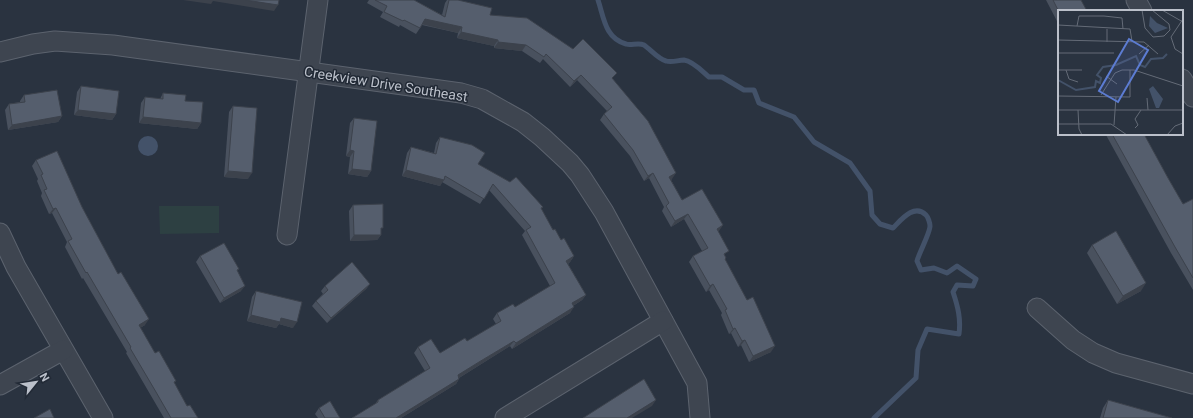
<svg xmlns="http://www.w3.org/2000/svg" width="1193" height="418" viewBox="0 0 1193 418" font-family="Roboto,sans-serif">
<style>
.green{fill:#2d4042}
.water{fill:#435269}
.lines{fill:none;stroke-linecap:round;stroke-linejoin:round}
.stream{stroke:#435269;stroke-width:5}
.minor-casing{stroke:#5c636e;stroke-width:21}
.minor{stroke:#3e4550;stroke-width:19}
.wall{fill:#49515e}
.shaded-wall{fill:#3c424c}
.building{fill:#555e6d;stroke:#3c424c}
.labels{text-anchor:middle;stroke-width:3;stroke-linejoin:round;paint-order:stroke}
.street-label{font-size:14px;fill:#bbc0ca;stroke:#222a36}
.inset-river{fill:none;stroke:#435269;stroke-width:2}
.inset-road{fill:none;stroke:#646b77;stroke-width:1}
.view{fill:#5c7cd2;fill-opacity:0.15;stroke:#5c7cd2;stroke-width:2}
.inset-edge{fill:none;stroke:#bbc0ca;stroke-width:2}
</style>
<rect width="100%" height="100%" fill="#2a3340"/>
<path class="green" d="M159 206H219V233L160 234Z"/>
<circle class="water" cx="148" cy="146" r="10"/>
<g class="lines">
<path class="stream" d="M598 0C604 18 605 38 626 44 631 46 638 42 644 45 651 50 658 59 666 61 672 63 678 60 684 60 693 61 703 72 709 77H722L744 90H754L759 103 794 117 814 142 850 163 870 191 872 215 880 224 893 228C901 220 914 203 926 215 928 217 930 223 930 226 930 233 919 253 917 261L921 270 934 268 947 273 957 266 976 279 973 286 957 285 953 292C958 307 961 319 959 334L927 329 918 350 916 378 874 418"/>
<defs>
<g id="minor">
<path d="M1136 0 1142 11"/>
<path d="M0 52 33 44 55 41 113 45 461 93 482 99 523 122 542 137 570 163 580 175 604 212 697 383 700 418"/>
<path d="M1182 79 1193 97"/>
<path d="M0 233 16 267 103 418"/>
<path d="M287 235 318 0"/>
<path d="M1037 308 1073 340 1093 353 1116 363 1193 384"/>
<path d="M0 385 63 350"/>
<path d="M505 418 663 321"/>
</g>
</defs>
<use href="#minor" class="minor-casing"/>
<use href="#minor" class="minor"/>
</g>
<g class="wall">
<path d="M369 0H414L442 15 445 3 447 0H458L490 15 613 79 672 179 671 180 682 200 723 225 718 231 725 256V260L771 352 749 362 741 345 738 347 731 333 729 334 721 315 722 313 709 290 706 292 689 262 693 256 702 251 684 219 671 227 662 211 664 207 649 178 644 181 630 156 600 120 604 114 607 111 577 80 570 87 543 59 540 63 522 51 494 48V46L457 38 458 33 422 25 416 34 400 25 399 27 380 17 383 12 367 3Z"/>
<path d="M1046 0H1081L1059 11V25Z"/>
<path d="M81 86 116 114 112 120 74 115 77 92Z"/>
<path d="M163 93 185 101 201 123 197 129 139 123 141 103 145 97 160 99Z"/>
<path d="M24 95 62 116 58 122 8 130 5 110 9 104 20 102V101Z"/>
<path d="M233 106 248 179 224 177 229 112Z"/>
<path d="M354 118 371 171 367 177 348 174 350 157 346 156 350 123Z"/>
<path d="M1107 134H1144L1168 178 1183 204 1193 199V290L1171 253 1106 135Z"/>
<path d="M440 137 478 164 543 207 541 209 553 230 574 256 570 262 568 264 586 295 582 300 573 306 570 313 512 349 510 346 459 378V379L456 384 401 418H352L375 404 378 400 425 371 414 353 418 347 440 353 467 341 496 324 493 319 497 313 515 307 550 286 522 235 525 231 489 190 480 204 442 182 440 186 402 176 407 153 411 147 434 153 436 143Z"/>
<path d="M36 160 82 207 145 325 140 328 187 406 198 418H164L126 353 127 352 83 278 82 279 65 247 67 242 52 213 49 214 41 196 42 193 37 181 38 179 32 166Z"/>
<path d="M353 205 381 231V235L377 240 350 241 349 211Z"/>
<path d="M1092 245 1141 291 1117 304 1087 253Z"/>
<path d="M200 256 237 271 241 291 220 303 196 262Z"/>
<path d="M370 284 366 289 327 323 312 306 316 301 323 294 321 291 325 286Z"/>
<path d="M256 291 293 328 279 324 276 328 247 321 252 297Z"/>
<path d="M1108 400 1172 418H1100L1103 408Z"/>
<path d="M319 408 340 418H318L315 414Z"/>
</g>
<g class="shaded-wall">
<path d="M183 0H245L278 5 274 11 213 1 211 4Z"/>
<path d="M425 19 462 27 458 33 421 24Z"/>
<path d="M461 32 498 40 494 46 457 38Z"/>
<path d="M498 42 526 45 522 51 494 48Z"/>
<path d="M581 75 577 80 570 87 574 81Z"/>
<path d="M78 110 116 114 112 120 74 115Z"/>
<path d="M62 116 58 122 8 130 12 125Z"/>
<path d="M143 117 201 123 197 129 139 123Z"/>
<path d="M350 150 354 151 350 157 346 156Z"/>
<path d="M352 169 371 171 367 177 348 174Z"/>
<path d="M406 170 444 180 440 186 402 176Z"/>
<path d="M228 171 252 173 248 179 224 177Z"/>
<path d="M653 173 649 178 644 181 648 176Z"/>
<path d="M676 173 672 179 665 183 669 177Z"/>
<path d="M56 208 52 213 49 214 53 209Z"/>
<path d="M688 214 684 219 671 227 675 221Z"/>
<path d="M723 225 719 231 713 234 717 229Z"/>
<path d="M354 235H381L377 240 350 241Z"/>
<path d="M574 256 570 262 562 267 566 261Z"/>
<path d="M1146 283 1141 291 1117 304 1123 296Z"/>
<path d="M370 284 366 289 327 323 331 318Z"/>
<path d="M713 284 709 290 706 292 710 286Z"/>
<path d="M245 286 241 291 220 303 224 298Z"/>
<path d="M586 295 582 300 568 309 572 303Z"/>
<path d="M574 307 570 313 512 349 516 343Z"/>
<path d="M251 315 281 318 297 322 293 328 279 324 276 328 247 321Z"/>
<path d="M149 319 145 325 135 331 139 325Z"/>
<path d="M735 328 731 333 729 334 733 329Z"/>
<path d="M745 340 741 345 738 347 742 341Z"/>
<path d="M514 341 510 346 454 381 458 375Z"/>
<path d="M775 346 771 352 749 362 753 356Z"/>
<path d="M459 379 456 384 401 418H396Z"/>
<path d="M656 400 652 406 632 418H627Z"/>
</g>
<g class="building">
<path d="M245 0H279L278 5Z"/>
<path d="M375 0H414L445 17 449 0H458L492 8 490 15 527 18 573 49 583 39 617 73 612 78 648 121 676 173 669 177 682 200 702 189 723 225 717 229 729 251 724 254 726 258 725 259 747 300 753 297 775 346 753 356 745 340 742 341 735 328 733 329 725 310 727 309 713 284 710 286 693 256 708 248 688 214 675 221 666 206 669 203 653 173 648 176 633 150 604 114 612 107 581 75 574 81 546 54 544 57 526 45 498 42V40L461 32 462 27 425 19 420 28 404 20 403 21 384 12 387 6Z"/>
<path d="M1053 0H1081L1087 11H1059V12Z"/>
<path d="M81 86 119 91 116 114 78 110Z"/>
<path d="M57 90 62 116 12 125 9 104 25 102 24 95Z"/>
<path d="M163 93 186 95 185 101 203 102 201 123 143 117 145 97 163 99Z"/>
<path d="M233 106 257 108 252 173 228 171Z"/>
<path d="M354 118 377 121 371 171 352 169 354 151 350 150Z"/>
<path d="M1112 134H1144L1168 178 1183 204 1193 199V278L1175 247Z"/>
<path d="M440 137 472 145 485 153 478 164 510 182 516 177 543 207 541 208 553 230 555 229 561 240 564 238 574 256 566 261 586 295 572 303 574 307 516 343 514 341 479 362 458 375 459 379 396 418H352L378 402V400L430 368 418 347 431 339 440 353 465 338 467 341 501 321 497 313 513 304 515 307 555 283 526 230 531 227 493 184 484 199 445 176 444 180 406 170 411 147 436 154Z"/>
<path d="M57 151 82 207 118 274 121 272 149 319 139 325 155 353 159 351 176 381 174 382 187 406 190 405 198 418H171L156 392 130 348 131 347 87 272 86 273 68 241 72 239 56 208 53 209 44 190 47 189 41 175 43 174 36 160Z"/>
<path d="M383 204V228H381V235H354L353 205Z"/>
<path d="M1116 231 1146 283 1123 296 1092 245Z"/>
<path d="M224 243 239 269 237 270 245 286 224 298 200 256Z"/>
<path d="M352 262 370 284 331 318 316 301 328 290 325 286Z"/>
<path d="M256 291 302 302 297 322 281 318 280 322 251 315Z"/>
<path d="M644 379 656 400 627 418H583Z"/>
<path d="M1108 400 1172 418H1103Z"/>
<path d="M330 401 340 418H325L319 408Z"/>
<path d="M50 409 54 418H34Z"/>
</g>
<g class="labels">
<g class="street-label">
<text transform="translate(386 84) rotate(9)" y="5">Creekview Drive Southeast</text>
</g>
</g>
<g transform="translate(1058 10)">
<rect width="125" height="125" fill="#2a3340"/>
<path d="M92 6 99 13 110 18 97 23 91 16ZM95 76 105 89 101 98H98L91 79Z" fill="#435269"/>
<path class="inset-river" d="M0 70 18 80 37 77 38 71 42 73 43 68 39 65 45 57 58 55 78 46 82 55 87 57 93 49 105 48 109 44"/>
<path class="inset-road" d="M84 0 87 18 95 27 106 26 112 20M94 0 111 14 112 20M104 0 125 12M125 9 113 27 117 39 125 44M0 15 72 19 74 31M19 16 21 6H46L64 8 65 19M49 19V32M0 30 86 32 100 44M0 43H56M81 44 91 35M0 60H24M8 60 11 69 20 72M48 66 59 74M43 85 57 63 64 60H76L125 76M0 86 72 87V60M89 88 90 100M0 100H125M20 100 21 119 24 125M0 114H53L69 125M56 115 58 87M77 118 80 115 77 109 83 100M109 125 117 116 125 113"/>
<path class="view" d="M71 29 90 40 60 92 41 81Z"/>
<rect width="125" height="125" class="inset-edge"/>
</g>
<g transform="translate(36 382) rotate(60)" stroke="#222a36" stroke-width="3" paint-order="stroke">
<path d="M0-3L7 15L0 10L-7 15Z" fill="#bbc0ca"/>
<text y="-6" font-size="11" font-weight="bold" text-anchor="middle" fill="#bbc0ca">N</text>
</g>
</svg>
